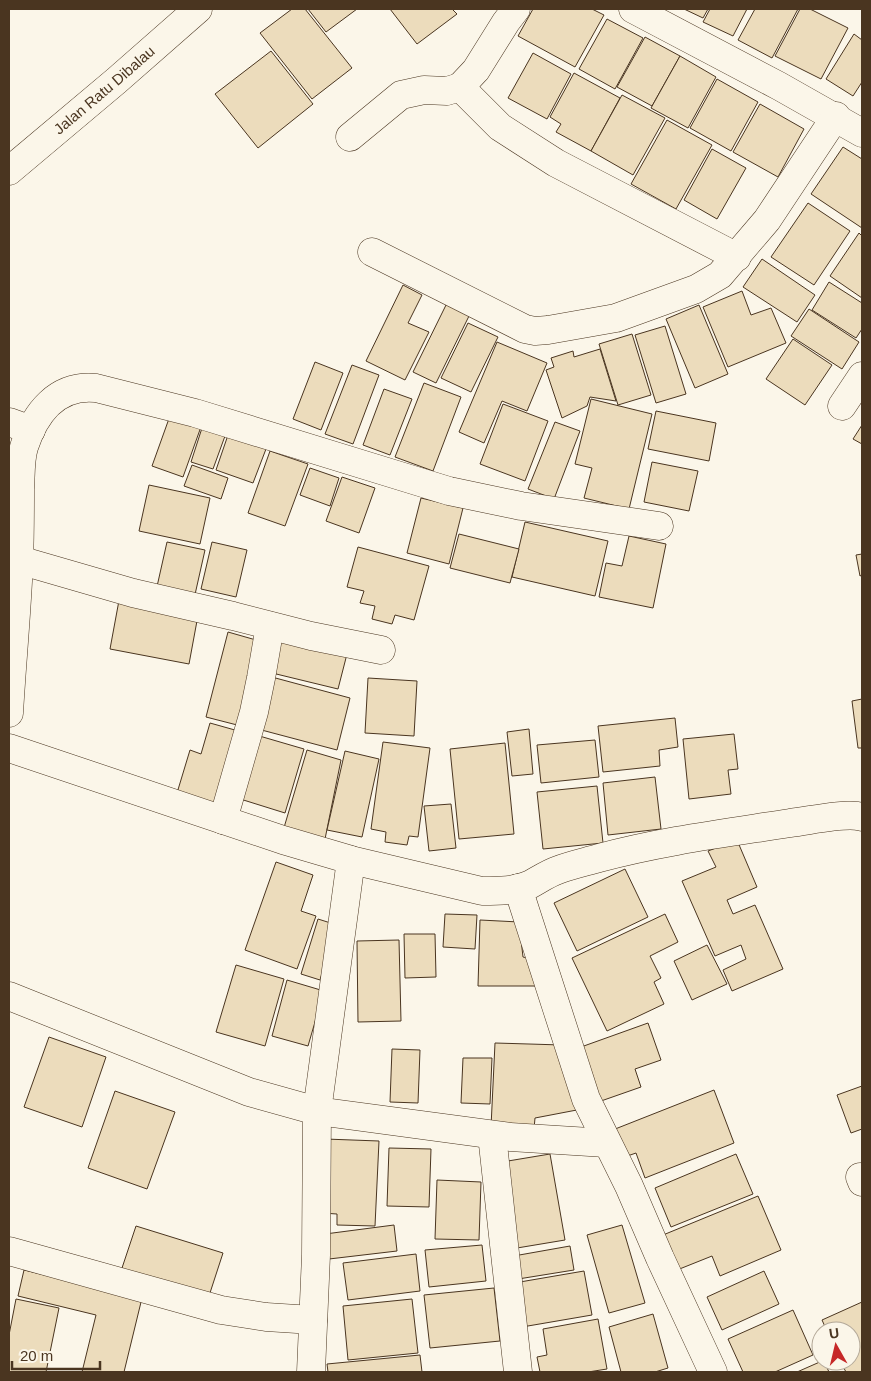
<svg xmlns="http://www.w3.org/2000/svg" width="871" height="1381" viewBox="0 0 871 1381" font-family="Arial,sans-serif">
<style>
.building{fill:#ecdcbc;stroke:#4a3520}
.lines{fill:none;stroke-linecap:round;stroke-linejoin:round}
.minor-casing{stroke:#4a3520;stroke-width:29}
.major-casing{stroke:#4a3520;stroke-width:29}
.minor{stroke:#fbf6e9;stroke-width:28}
.major{stroke:#fbf6e9;stroke-width:28}
.labels{text-anchor:middle;stroke-width:4;stroke-linejoin:round;paint-order:stroke}
.street-label{font-size:15px;fill:#4a3520;stroke:#fbf6e9}
</style>
<rect width="100%" height="100%" fill="#fbf6e9"/>
<g class="building">
<path d="M292 9H305L352 68 312 99 260 33Z"/>
<path d="M308 9H357L326 32Z"/>
<path d="M390 9H452L457 14 417 44Z"/>
<path d="M533 9H592L604 15 575 67 518 36Z"/>
<path d="M684 9H708L703 18Z"/>
<path d="M710 9H747L733 36 703 22Z"/>
<path d="M755 9H798L772 58 738 40Z"/>
<path d="M800 9H810L848 28 821 79 775 56Z"/>
<path d="M607 19 643 38 615 89 579 69Z"/>
<path d="M854 34 862 40V82L853 96 826 79Z"/>
<path d="M645 37 680 56 652 106 617 87Z"/>
<path d="M271 51 313 104 258 148 215 94Z"/>
<path d="M533 53 571 74 547 119 508 98Z"/>
<path d="M680 56 716 77 688 128 651 108Z"/>
<path d="M574 73 620 98 591 151 556 132 561 124 550 117Z"/>
<path d="M717 79 758 102 731 151 690 128Z"/>
<path d="M622 95 665 118 633 175 591 151Z"/>
<path d="M760 104 804 129 778 177 733 152Z"/>
<path d="M667 120 712 145 676 209 631 184Z"/>
<path d="M843 147 862 159V228L811 194Z"/>
<path d="M712 149 746 168 717 219 684 200Z"/>
<path d="M808 203 850 231 814 285 771 257Z"/>
<path d="M859 233 862 236V298L830 276Z"/>
<path d="M762 259 815 295 797 322 743 287Z"/>
<path d="M829 282 862 303V329L856 338 812 310Z"/>
<path d="M403 285 422 295 408 323 429 332 405 380 366 361Z"/>
<path d="M742 291 751 315 771 308 786 343 728 367 703 307Z"/>
<path d="M447 303 470 314 436 383 413 372Z"/>
<path d="M699 305 728 374 695 388 666 319Z"/>
<path d="M809 309 859 342 842 369 791 336Z"/>
<path d="M468 323 498 337 471 392 441 378Z"/>
<path d="M665 326 686 394 656 403 635 335Z"/>
<path d="M632 334 651 395 618 405 599 344Z"/>
<path d="M793 339 832 365 805 405 766 379Z"/>
<path d="M497 342 547 363 527 411 502 401 484 443 459 432Z"/>
<path d="M600 349 616 401 590 397 587 406 562 418 546 370 554 367 551 358 573 351 574 357Z"/>
<path d="M315 362 343 373 321 430 293 419Z"/>
<path d="M352 365 379 375 353 444 325 434Z"/>
<path d="M424 383 461 397 433 471 395 457Z"/>
<path d="M384 389 412 399 390 455 363 445Z"/>
<path d="M591 399 652 414 629 509 584 498 592 468 575 464Z"/>
<path d="M503 404 548 421 525 481 480 464Z"/>
<path d="M656 411 716 423 709 461 648 449Z"/>
<path d="M171 413 202 424 183 477 152 466Z"/>
<path d="M555 422 580 431 554 499 528 489Z"/>
<path d="M862 425V444L853 439Z"/>
<path d="M202 428 225 436 213 469 191 462Z"/>
<path d="M228 435 266 449 253 483 216 470Z"/>
<path d="M270 451 308 464 285 526 248 513Z"/>
<path d="M652 462 698 471 689 511 644 502Z"/>
<path d="M192 465 228 478 221 499 184 486Z"/>
<path d="M310 468 339 478 330 506 300 495Z"/>
<path d="M342 477 375 488 359 533 326 521Z"/>
<path d="M149 485 210 498 200 544 139 531Z"/>
<path d="M421 498 463 508 449 564 407 553Z"/>
<path d="M525 522 608 541 595 596 512 577Z"/>
<path d="M459 534 519 549 510 583 450 568Z"/>
<path d="M629 536 666 544 653 608 599 597 606 563 622 566Z"/>
<path d="M167 542 205 550 194 599 156 591Z"/>
<path d="M212 542 247 550 236 597 201 589Z"/>
<path d="M358 547 429 566 414 620 395 615 392 624 372 619 375 606 360 603 364 591 347 587Z"/>
<path d="M862 554V575L860 576 856 555Z"/>
<path d="M120 595 199 610 189 664 110 649Z"/>
<path d="M228 632 263 642 241 726 206 717Z"/>
<path d="M277 637 347 654 338 689 268 672Z"/>
<path d="M268 676 350 698 337 750 254 728Z"/>
<path d="M368 678 417 681 414 736 365 733Z"/>
<path d="M862 699V748H858L852 701Z"/>
<path d="M675 718 678 747 659 750 660 766 603 772 598 726Z"/>
<path d="M210 723 242 732 220 805 177 793 190 750 201 754Z"/>
<path d="M529 729 533 774 512 776 507 732Z"/>
<path d="M734 734 738 769 728 770 731 794 689 799 683 739Z"/>
<path d="M256 735 304 749 285 813 237 798Z"/>
<path d="M595 740 599 777 541 783 537 745Z"/>
<path d="M383 742 430 748 418 837 409 836 407 845 385 842 386 832 371 829Z"/>
<path d="M505 743 514 834 459 839 450 749Z"/>
<path d="M307 750 341 760 324 844 283 831Z"/>
<path d="M345 751 379 759 362 837 327 830Z"/>
<path d="M655 777 661 829 608 835 603 783Z"/>
<path d="M597 786 603 843 543 849 537 792Z"/>
<path d="M451 804 456 848 429 851 424 806Z"/>
<path d="M737 840 757 887 727 900 733 914 755 905 783 969 732 991 723 970 746 959 741 945 715 956 682 881 716 867 708 851Z"/>
<path d="M276 862 313 875 301 911 316 916 297 969 245 950Z"/>
<path d="M625 869 648 917 577 951 554 903Z"/>
<path d="M445 914 477 915 475 949 443 947Z"/>
<path d="M665 914 678 942 650 956 661 978 654 982 664 1004 607 1031 572 958Z"/>
<path d="M318 919 337 925 320 980 301 974Z"/>
<path d="M480 920 519 922 523 957 532 959 540 986H478Z"/>
<path d="M404 934H435L436 977 405 978Z"/>
<path d="M399 940 401 1021 358 1022 357 941Z"/>
<path d="M707 945 727 984 692 1000 674 961Z"/>
<path d="M236 965 284 979 265 1046 216 1032Z"/>
<path d="M287 980 324 991 308 1046 272 1036Z"/>
<path d="M648 1023 661 1060 635 1069 641 1087 601 1101 581 1047Z"/>
<path d="M49 1037 106 1057 82 1127 24 1107Z"/>
<path d="M495 1043 562 1045 582 1109 535 1118 534 1129 491 1127Z"/>
<path d="M392 1049 420 1050 418 1103 390 1102Z"/>
<path d="M463 1058H492L490 1104 461 1103Z"/>
<path d="M862 1086V1129L851 1133 837 1095Z"/>
<path d="M714 1090 734 1143 645 1178 636 1153 616 1160 605 1133Z"/>
<path d="M115 1091 175 1112 147 1189 88 1168Z"/>
<path d="M325 1139 379 1141 375 1226 337 1225V1214L322 1213Z"/>
<path d="M389 1148 431 1149 429 1207 387 1206Z"/>
<path d="M550 1154 565 1240 511 1249 496 1163Z"/>
<path d="M736 1154 753 1194 671 1227 655 1188Z"/>
<path d="M437 1180 481 1182 479 1240 435 1239Z"/>
<path d="M758 1196 781 1250 720 1276 712 1256 677 1270 663 1235Z"/>
<path d="M394 1225 397 1251 329 1259 325 1234Z"/>
<path d="M622 1225 645 1303 609 1313 587 1235Z"/>
<path d="M136 1226 223 1253 208 1299 121 1271Z"/>
<path d="M482 1245 486 1281 429 1287 425 1250Z"/>
<path d="M570 1246 574 1270 512 1280 508 1257Z"/>
<path d="M416 1254 420 1291 348 1300 343 1263Z"/>
<path d="M24 1270 142 1298 124 1372H82L96 1315 18 1296Z"/>
<path d="M584 1271 592 1315 522 1327 514 1283Z"/>
<path d="M764 1271 779 1304 722 1330 707 1297Z"/>
<path d="M494 1288 500 1341 430 1348 424 1295Z"/>
<path d="M16 1299 59 1308 46 1372H9V1335Z"/>
<path d="M412 1299 418 1353 348 1360 343 1306Z"/>
<path d="M862 1302V1372H846L840 1361H851V1331H827L822 1320Z"/>
<path d="M793 1310 813 1355 775 1372H743L728 1339Z"/>
<path d="M653 1314 668 1368 655 1372H621L609 1327Z"/>
<path d="M598 1319 607 1369 588 1372H540L537 1357 547 1355 543 1329Z"/>
<path d="M420 1355 422 1372H328L327 1364Z"/>
<path d="M822 1361H824L829 1372H797Z"/>
</g>
<g class="lines">
<defs>
<g id="minor">
<path d="M516 9 506 22 476 70 460 87 500 127 556 163 737 257"/>
<path d="M633 9 779 86 862 133"/>
<path d="M350 137 401 95 424 90 447 91 460 87"/>
<path d="M372 252 525 329 535 331 548 330 616 318 696 289 720 275 767 220 836 116"/>
<path d="M842 406 862 376"/>
<path d="M9 422 31 430"/>
<path d="M19 560 133 593 233 616 311 636 381 650"/>
<path d="M9 713C12 662 17 611 19 561 20 537 20 513 20 489 21 476 20 460 24 447 35 413 57 384 96 388L195 413 449 491 521 506 659 526"/>
<path d="M9 748 283 840 351 860 482 891C499 891 516 891 531 884 540 879 549 873 558 870 571 865 585 862 599 858 662 841 726 833 790 823 809 821 846 812 862 817"/>
<path d="M223 820 254 712 261 678 270 626"/>
<path d="M518 888 586 1099 629 1186 660 1258 713 1372"/>
<path d="M9 996 249 1092 317 1111 510 1137 606 1143"/>
<path d="M492 1135 518 1372"/>
<path d="M860 1177 862 1182"/>
<path d="M9 1251 221 1310 266 1317 313 1320"/>
<path d="M311 1372 316 1255 317 1111 351 860"/>
</g>
<g id="major">
<path id="s1" d="M9 171 116 81 198 9"/>
</g>
</defs>
<use href="#minor" class="minor-casing"/>
<use href="#major" class="major-casing"/>
<use href="#minor" class="minor"/>
<use href="#major" class="major"/>
</g>
<g class="labels">
<g class="street-label">
<text dy="5" stroke="none"><textPath href="#s1" startOffset="125">Jalan Ratu Dibalau</textPath></text>
</g>
</g>
<rect width="871" height="1381" fill="none" stroke="#4a3520" stroke-width="20"/>
<g transform="translate(836 1346) rotate(352)"><circle r="24" fill="#fbf6e9" stroke="#b4a999"/>
<path d="M0-4L9 19L0 12L-9 19Z" fill="#c62828"/>
<text y="-8" font-size="14" font-weight="bold" text-anchor="middle" fill="#4a3520">U</text>
</g>
<path d="M12 1361v8h88v-8" fill="none" stroke="#4a3520" stroke-width="2.5"/>
<text x="20" y="1361" font-size="15" fill="#4a3520" stroke="#fbf6e9" stroke-width="4" paint-order="stroke">20 m</text>
</svg>
